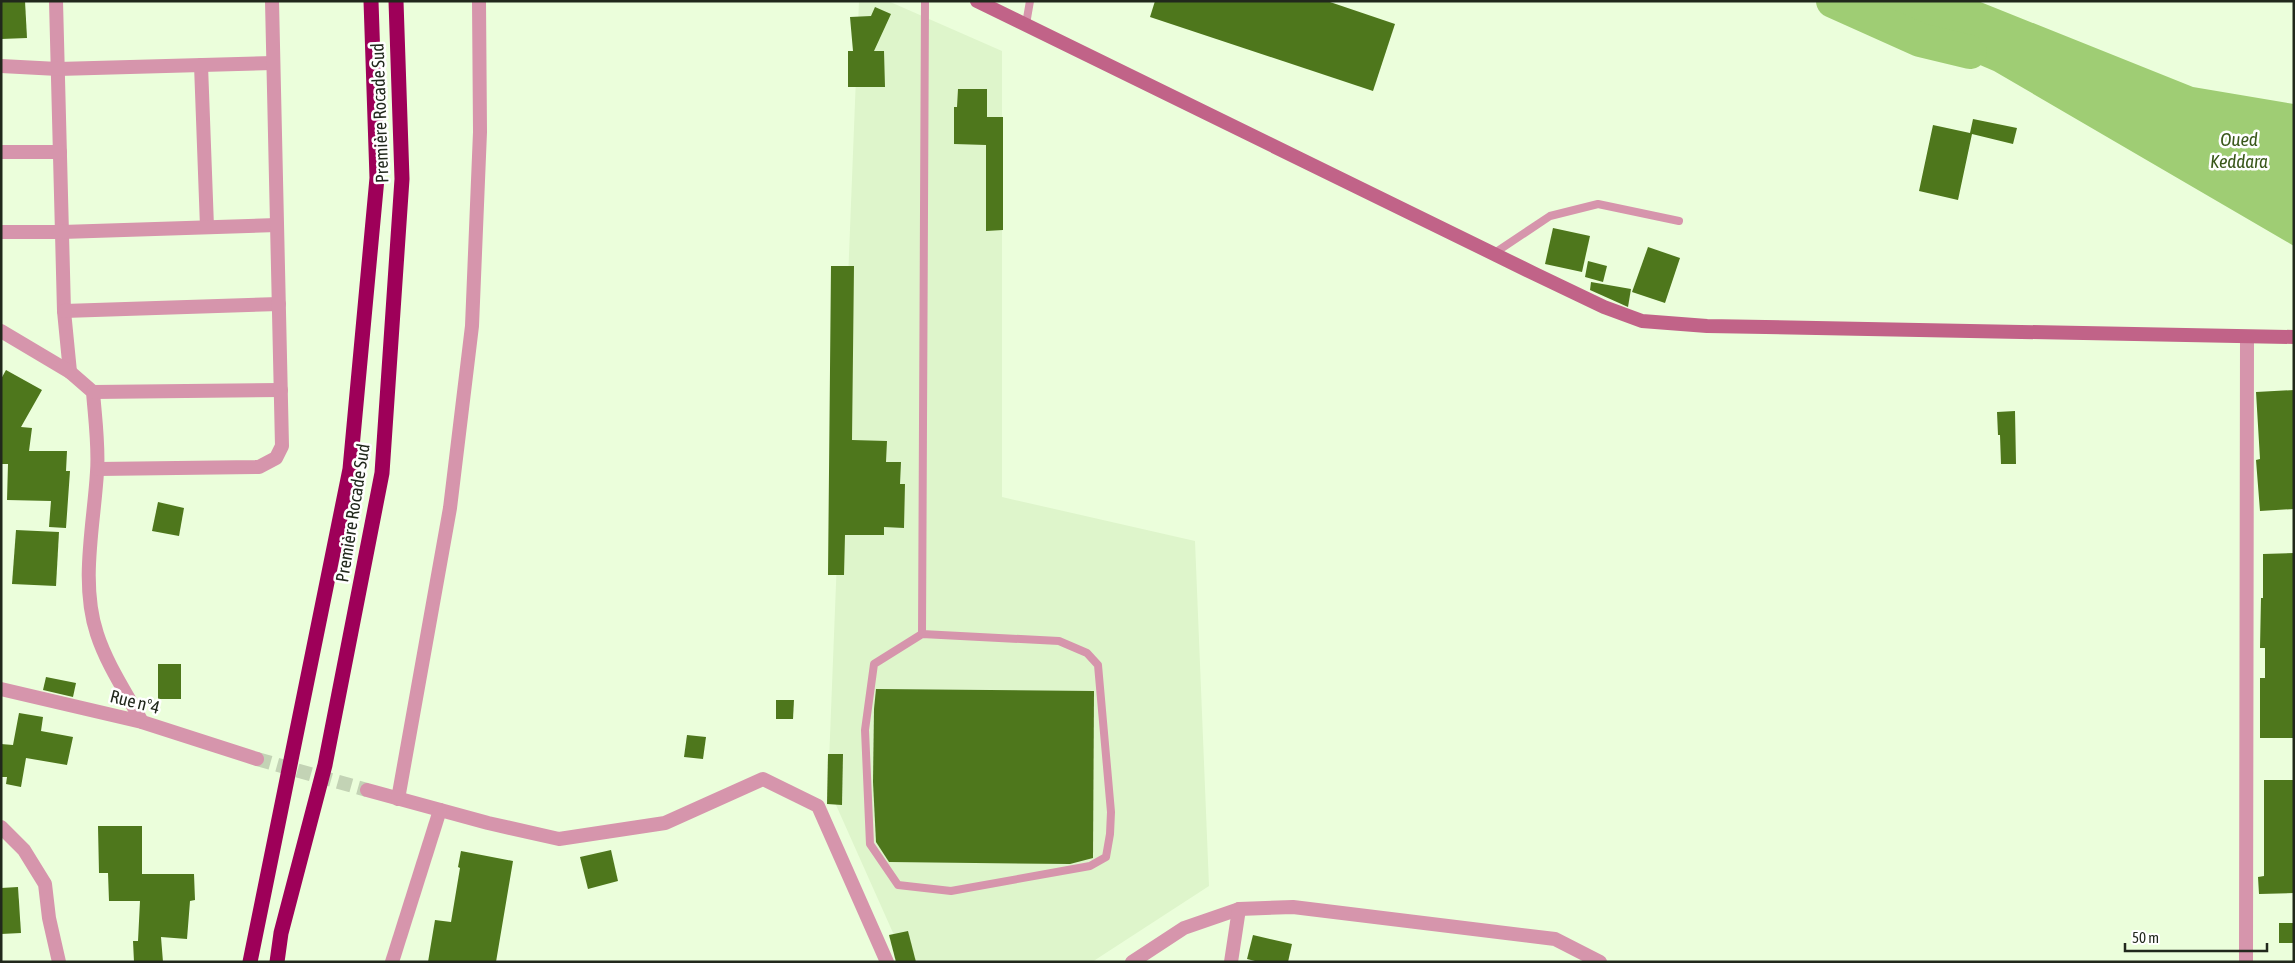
<svg xmlns="http://www.w3.org/2000/svg" width="2295" height="963" viewBox="0 0 2295 963" font-family="'Asap Condensed',sans-serif">
<style>
.built{fill:#def5cb}
.water{fill:#9fcd74}
.lines{fill:none;stroke-linecap:round;stroke-linejoin:round}
.river{stroke:#9fcd74;stroke-width:34}
.building{fill:#4e771c}
.minor-tunnel{stroke:#c3d3b5;stroke-width:14;stroke-dasharray:14 7;stroke-linecap:butt}
.service{stroke:#d695ac;stroke-width:8}
.minor{stroke:#d695ac;stroke-width:14}
.secondary{stroke:#c16388;stroke-width:14}
.motorway{stroke:#9e0059;stroke-width:15}
.labels{text-anchor:middle;stroke-width:5;stroke-linejoin:round;paint-order:stroke}
.street-label{font-size:18px;fill:#21281c;stroke:#fff}
.water-label{font-size:19px;font-style:italic;fill:#3a581b;stroke:#fff}
</style>
<rect width="100%" height="100%" fill="#ebfedb"/>
<path class="built" d="M859 1H888L1002 51V497L1195 541 1209 886 1092 962H906L828 787Z"/>
<path class="water" d="M1831 1H1978L2193 87 2294 104V246L1994 71Z"/>
<g class="lines">
<path class="river" d="M1833 1 1920 40 1970 52"/>
</g>
<g class="building">
<path d="M1 1H25L27 38 1 39Z"/>
<path d="M1155 1H1327L1395 24 1373 91 1150 17Z"/>
<path d="M875 7 891 14 874 51H884L885 87H848V51H853L850 17 871 16Z"/>
<path d="M958 89H987V117H1003V230L986 231V145L954 144V107H957Z"/>
<path d="M1973 119 2017 128 2013 144 1972 134 1958 200 1919 191 1933 125 1970 133Z"/>
<path d="M1553 228 1590 236 1582 272 1545 264Z"/>
<path d="M1648 247 1680 258 1665 303 1632 292Z"/>
<path d="M1588 261 1607 266 1603 282 1585 277Z"/>
<path d="M831 266H854L852 440 887 441 886 462H901L900 484H905L904 528 884 527V535H845L844 575H828Z"/>
<path d="M1591 282 1631 289 1628 307 1590 290Z"/>
<path d="M6 370 42 390 21 427 32 428 29 451H67L66 471H70L66 528 49 527 51 501 7 500 8 464H1V379Z"/>
<path d="M2294 390V509L2260 511 2256 460 2260 459 2256 392Z"/>
<path d="M2015 411 2016 464H2001L2000 435H1998L1997 412Z"/>
<path d="M158 502 184 508 179 536 152 531Z"/>
<path d="M16 530 59 532 56 586 12 584Z"/>
<path d="M2294 553V738H2260V678H2265V648H2260L2261 598H2263V554Z"/>
<rect x="158" y="664" width="23" height="35"/>
<path d="M46 677 76 683 73 697 43 690Z"/>
<path d="M876 689 1094 691 1093 858 1070 864 889 862 876 842 873 782 874 709Z"/>
<path d="M776 700H794L793 719H776Z"/>
<path d="M19 713 43 717 41 731 73 737 67 765 26 758 21 787 6 784 7 777H1V744L13 745Z"/>
<path d="M687 735 706 737 703 759 684 757Z"/>
<path d="M828 754H843L842 805 827 804Z"/>
<path d="M2264 780H2294V893L2259 894 2258 877 2264 876Z"/>
<path d="M98 826H142V874H194L195 900 190 901 187 939 161 937 163 962H134L133 941H138L140 901H109L108 873H99Z"/>
<path d="M611 850 618 881 588 889 580 857Z"/>
<path d="M461 851 513 861 496 962H428L435 920 451 922 460 868 458 867Z"/>
<path d="M18 887 21 933 1 934V888Z"/>
<rect x="2279" y="923" width="15" height="20"/>
<path d="M908 931 916 962H896L889 935Z"/>
<path d="M1253 935 1292 944 1288 962H1259L1247 959Z"/>
</g>
<g class="lines">
<path class="minor-tunnel" d="M257 759 367 790"/>
<g class="service">
<path d="M1026 24 1030 1"/>
<path d="M1493 254 1550 216 1598 204 1679 221"/>
<path d="M922 634 1059 641 1087 653 1098 665 1111 812 1110 834 1106 857 1090 866 951 891 898 885 870 844 865 730 874 664Z"/>
<path d="M922 634 925 1"/>
</g>
<g class="minor">
<path d="M56 1 64 311 70 372"/>
<path d="M201 65 207 227"/>
<path d="M1 66 58 69 273 63"/>
<path d="M1 152H60"/>
<path d="M1 232H62L277 225"/>
<path d="M64 311 279 304"/>
<path d="M1 331 70 372 93 392C95 418 99 446 97 472 94 524 80 583 97 634 107 665 127 694 142 722"/>
<path d="M93 392 281 390"/>
<path d="M98 469 259 467 276 458 282 446 272 1"/>
<path d="M1 689 142 722 257 759"/>
<path d="M367 790 488 823 559 839 665 823 763 779 818 806 887 962"/>
<path d="M398 799 450 508 472 326 480 132 479 1"/>
<path d="M1 827 24 850 45 884 49 918 59 962"/>
<path d="M392 962 440 810"/>
<path d="M1132 962 1184 928 1239 909 1293 907 1555 939 1600 962"/>
<path d="M1231 962 1239 909"/>
<path d="M2246 962 2247 337"/>
</g>
<path class="secondary" d="M977 1 1535 274 1604 307 1642 321 1707 326 2294 337"/>
<g class="motorway">
<path d="M250 962 350 469 377 178 371 1"/>
<path d="M277 962 281 933 325 765 382 473 402 179 396 1"/>
</g>
</g>
<g class="labels">
<g class="street-label">
<text transform="translate(380 113) rotate(-92)" y="6">Première Rocade Sud</text>
<text transform="translate(353 513) rotate(-81)" y="6">Première Rocade Sud</text>
<text transform="translate(135 702) rotate(14)" y="6">Rue n°4</text>
</g>
<g class="water-label">
<text x="2239" y="146">Oued<tspan x="2239" dy="22">Keddara</tspan></text>
</g>
</g>
<rect width="2295" height="963" fill="none" stroke="#21281c" stroke-width="5"/>
<path d="M2125 943v8h142v-8" fill="none" stroke="#21281c" stroke-width="2.5"/>
<text x="2132" y="943" font-size="15" fill="#21281c" stroke="#ffffff" stroke-width="4" paint-order="stroke">50 m</text>
</svg>
